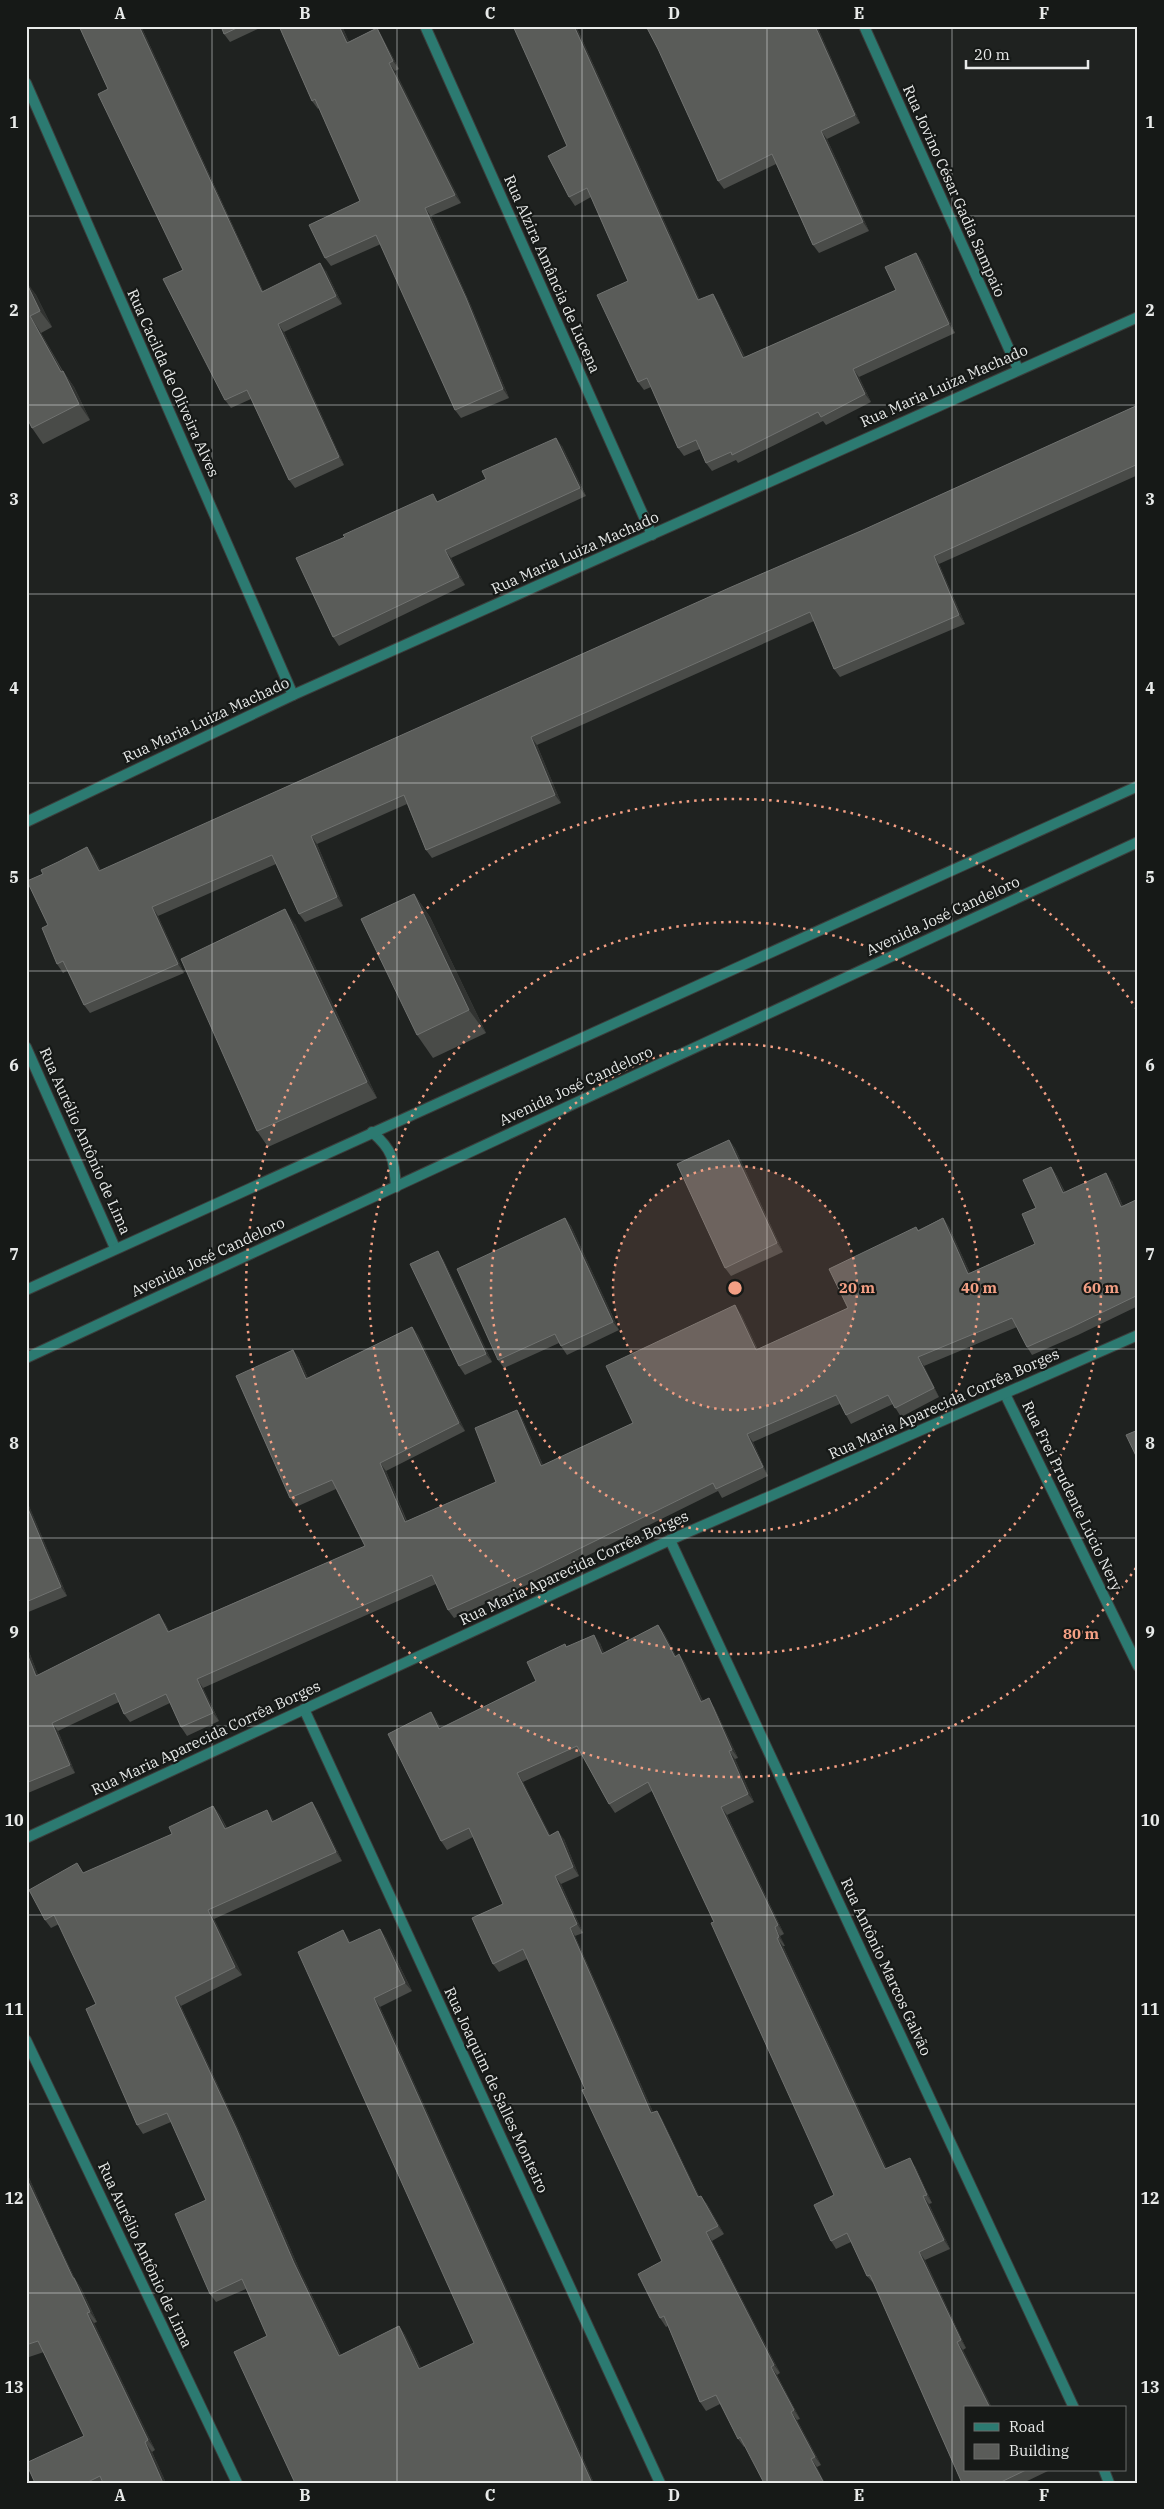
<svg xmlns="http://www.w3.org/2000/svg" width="1164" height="2509" viewBox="0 0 1164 2509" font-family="'IBM Plex Serif',serif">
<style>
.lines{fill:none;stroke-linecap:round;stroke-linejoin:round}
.minor-casing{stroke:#3b3e3c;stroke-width:12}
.tertiary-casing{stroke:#3b3e3c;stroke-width:12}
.minor{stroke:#2c7a71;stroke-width:10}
.tertiary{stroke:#2c7a71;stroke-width:10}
.wall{fill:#494b48}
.shaded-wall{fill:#313331}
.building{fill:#5a5c59;stroke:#707270}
.grid{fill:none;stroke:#e8eae9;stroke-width:1;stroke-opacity:0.55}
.ring{fill:none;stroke:#f39f84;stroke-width:2.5;stroke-dasharray:2.5 5}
.labels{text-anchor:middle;stroke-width:4.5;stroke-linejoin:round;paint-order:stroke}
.street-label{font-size:15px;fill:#e8eae9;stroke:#161917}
.centre{fill:#f39f84;stroke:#161917;stroke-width:2.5}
.ring-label{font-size:15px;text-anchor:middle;font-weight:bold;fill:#f39f84;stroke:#161917;stroke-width:4.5;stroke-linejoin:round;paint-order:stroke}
.neatline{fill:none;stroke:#e8eae9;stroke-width:2}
.grid-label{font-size:16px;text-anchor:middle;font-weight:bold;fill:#e8eae9}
</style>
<rect width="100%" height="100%" fill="#1f2220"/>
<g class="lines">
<defs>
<g id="minor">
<path d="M425 26 652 535"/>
<path d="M864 26 1018 369"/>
<path d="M26 83 293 695"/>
<path d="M26 822 293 695 1138 317"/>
<path d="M26 1047 115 1248"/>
<path d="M1005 1394 1138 1666"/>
<path d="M670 1540 1074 2408"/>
<path d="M304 1709 660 2483"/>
<path d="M26 1838 670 1540 1138 1335"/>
<path d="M26 2040 237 2483"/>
<path d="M1104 2470 1109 2483"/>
</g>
<g id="tertiary">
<path d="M372 1132C393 1150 394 1159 396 1187"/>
<path d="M26 1290 1138 786"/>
<path d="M26 1358 1138 842"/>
</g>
</defs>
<use href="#minor" class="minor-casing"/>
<use href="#tertiary" class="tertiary-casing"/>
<use href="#minor" class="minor"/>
<use href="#tertiary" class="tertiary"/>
</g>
<g class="wall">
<path d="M79 26H141L263 291 326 271 342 304 284 332 344 465 295 488 289 480 251 399 231 408 225 400 183 270 108 89Z"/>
<path d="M221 26H264L230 42 224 34Z"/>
<path d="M279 26H342L349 42 377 28 382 37 399 69 395 71 461 203 431 216 471 306 509 398 461 418 455 410 381 244 331 266 325 258 360 201 319 108 318 109 312 101Z"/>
<path d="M513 26H576L700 300 713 294 718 302 745 357 896 290 916 253 922 261 955 333 859 377 871 402 826 425 823 421 738 463 736 460 712 471 706 463 700 449 684 456 678 448 651 387 644 390 638 382 628 281 591 197 575 206 569 197 567 146Z"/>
<path d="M646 26H817L860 123 827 139 869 231 819 253 813 245 776 164 724 189 718 181 658 49Z"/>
<path d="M26 282 36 295 52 327 41 333 63 371 74 387 90 420 43 444 32 428Z"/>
<path d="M1138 405V475L939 564 965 624 840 677 834 669 814 621 537 745 561 803 432 858 426 850 407 804 317 844 343 906 305 922 299 914 276 864 158 916 184 973 90 1013 84 1005 68 970 63 973 57 964 48 925 93 855 101 871 863 530Z"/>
<path d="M562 446 586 496 451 558 465 585 339 646 333 637 439 501Z"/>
<path d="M414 894 430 917 486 1033 433 1058 417 1035Z"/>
<path d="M295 924 377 1098 268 1147 257 1131Z"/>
<path d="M729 1140 735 1148 783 1252 731 1276 725 1268Z"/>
<path d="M1051 1167 1057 1176 1065 1192 1112 1181 1123 1206 1138 1199V1306L1078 1335 1032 1355 1027 1347 1017 1327 924 1366 939 1397 901 1417 893 1404 851 1424 846 1415 840 1404 753 1442 768 1476 722 1498 718 1491 540 1579 454 1618 448 1610 436 1584 203 1688 219 1721 187 1736 181 1727 170 1703 130 1722 124 1714 119 1702 58 1731 75 1773 28 1793 26 1791V1644L38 1675 165 1623 169 1631 365 1546 336 1489 296 1507 290 1498 293 1350 299 1358 308 1378 412 1327 418 1335 465 1431 386 1471 407 1521 496 1482 517 1410 522 1418 543 1465 633 1423 741 1314 758 1350 848 1308 916 1227 918 1230 943 1218 949 1227 970 1273 1035 1244 1036 1208Z"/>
<path d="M565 1218 571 1226 619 1330 567 1355 559 1343 504 1368 498 1360Z"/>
<path d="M443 1259 492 1362 465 1375 459 1366Z"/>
<path d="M26 1499 67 1596 26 1613Z"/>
<path d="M658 1625 664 1633 676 1656 679 1654 685 1663 703 1701 714 1707 738 1758 735 1759 754 1802 727 1815 784 1934 780 1936 785 1946H783L887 2169 915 2166 932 2203 929 2204 950 2249 925 2260 966 2348 963 2350 992 2408H965V2470H1047L1048 2471 1023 2483H962L874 2284 867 2276 851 2242 836 2249 831 2241 834 2195 714 1922 652 1791 615 1813 609 1804 582 1755 523 1782 550 1835 564 1839 579 1876 561 1884 583 1933 575 1936 653 2112 657 2111 662 2119 699 2196 707 2204 724 2234 712 2241 780 2373 777 2375 800 2419 797 2420 821 2465 817 2467 745 2446 744 2447 738 2439 720 2404 706 2411 700 2402 668 2326 666 2327 660 2318 662 2261 527 1959 499 1972 493 1964 503 1904 473 1837 447 1850 441 1841 431 1712 437 1721 441 1729 536 1681 566 1646 600 1643 604 1653Z"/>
<path d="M312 1802 318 1811 342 1861 214 1919 242 1975 181 2006 242 2137 300 2271 341 2355 399 2326 405 2335 421 2368 474 2343 349 1939 351 1943 380 1929 386 1938 412 1991 380 2007 594 2483 267 2336 246 2289 216 2302 210 2294 206 2200 171 2122 143 2134 137 2125 96 2004 59 1924 51 1928 45 1920 84 1873 172 1834 213 1806 220 1815 227 1828 267 1810 274 1821Z"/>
<path d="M26 2171 51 2228 75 2279 81 2288 97 2322 94 2323 155 2450 152 2452 166 2483H35L84 2436 44 2352 26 2358Z"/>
</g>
<g class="shaded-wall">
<path d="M139 26H141L266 298 260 290Z"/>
<path d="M339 26H342L353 51 347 43Z"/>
<path d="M574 26H576L704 309 698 300Z"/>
<path d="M815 26H817L821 35 860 123 855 115Z"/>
<path d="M377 28 382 37 399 69 393 61Z"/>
<path d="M389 63 395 71 461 203 455 195Z"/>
<path d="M821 131 827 139 869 231 863 222Z"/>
<path d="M425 208 431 216 471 306 509 398 503 389Z"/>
<path d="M916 253 922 261 955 333 949 324Z"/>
<path d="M320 263 326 271 342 304 336 296Z"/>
<path d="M26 281 36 295 52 327 40 311Z"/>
<path d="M713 294 718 302 749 366 743 358Z"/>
<path d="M30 316 41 333 63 373V371L74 387 90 420 79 404Z"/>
<path d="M278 324 284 332 344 465 339 457Z"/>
<path d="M853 369 859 377 871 402 865 394Z"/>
<path d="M556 438 562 446 586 496 580 488Z"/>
<path d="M445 550 451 558 465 585 459 577Z"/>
<path d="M934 556 939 564 965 624 959 615Z"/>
<path d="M531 737 537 745 561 803 555 795Z"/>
<path d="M311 836 317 844 343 906 337 897Z"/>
<path d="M87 847 93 855 105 880 99 871Z"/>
<path d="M414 894 430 917 486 1033 469 1010Z"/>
<path d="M152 907 158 916 184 973 178 964Z"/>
<path d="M285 909 295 924 377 1098 367 1082Z"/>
<path d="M729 1140 735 1148 783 1252 777 1243Z"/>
<path d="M1051 1167 1057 1176 1069 1202 1063 1193Z"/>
<path d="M1106 1173 1112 1181 1127 1215 1121 1207Z"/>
<path d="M565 1218 571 1226 619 1330 613 1322Z"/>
<path d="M943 1218 949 1227 974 1282 968 1274Z"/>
<path d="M438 1251 443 1259 492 1362 486 1354Z"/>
<path d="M735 1305 741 1314 762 1359 756 1350Z"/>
<path d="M412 1327 418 1335 465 1431 459 1423Z"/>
<path d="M293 1350 299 1358 312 1387 306 1379Z"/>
<path d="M918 1357 924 1366 939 1397 934 1388Z"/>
<path d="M517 1410 522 1418 547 1474 541 1466Z"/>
<path d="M747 1434 753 1442 768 1476 763 1467Z"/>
<path d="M380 1463 386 1471 410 1530 405 1522Z"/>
<path d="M26 1499 67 1596 61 1587 26 1504Z"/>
<path d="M159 1614 165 1623 173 1640 168 1632Z"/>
<path d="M658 1625 664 1633 681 1665 675 1657Z"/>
<path d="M594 1635 600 1643 608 1663 602 1654Z"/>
<path d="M26 1644 42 1685 36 1676 26 1651Z"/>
<path d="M679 1654 685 1663 707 1710 701 1702Z"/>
<path d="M197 1679 203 1688 219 1721 213 1713Z"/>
<path d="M709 1698 714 1707 738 1758 732 1750Z"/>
<path d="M431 1712 437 1721 445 1737 439 1729Z"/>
<path d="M52 1723 58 1731 75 1773 70 1765Z"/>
<path d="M729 1751 735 1759 754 1802 748 1794Z"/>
<path d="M517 1773 523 1782 555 1844 549 1836Z"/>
<path d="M312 1802 318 1811 342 1861 336 1852Z"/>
<path d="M213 1806 220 1815 231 1838 225 1829Z"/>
<path d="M721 1807 727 1815 784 1934 778 1925Z"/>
<path d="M267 1810 273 1819 278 1830 272 1822Z"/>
<path d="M558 1831 564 1839 579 1876 573 1867Z"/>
<path d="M555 1876 561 1884 583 1933 577 1924Z"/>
<path d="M208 1910 214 1919 242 1975 235 1967Z"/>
<path d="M775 1927 780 1936 785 1946 779 1937Z"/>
<path d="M570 1928 575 1936 657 2121 651 2113Z"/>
<path d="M380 1929 386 1938 412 1991 405 1983Z"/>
<path d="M343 1930 349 1939 355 1952 349 1943Z"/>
<path d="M777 1938 783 1946 891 2178 885 2169Z"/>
<path d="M175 1997 181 2006 242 2137 300 2271 345 2364 339 2356 294 2263Z"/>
<path d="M374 1998 380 2007 594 2483H592Z"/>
<path d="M657 2111 662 2119 704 2206 698 2197Z"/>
<path d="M910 2158 915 2166 932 2203 927 2195Z"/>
<path d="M26 2171 51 2228 75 2279 81 2288 97 2322 90 2312 44 2218 26 2177Z"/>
<path d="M701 2196 707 2204 724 2234 718 2226Z"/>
<path d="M923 2196 929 2204 950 2249 944 2240Z"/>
<path d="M706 2232 712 2241 780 2373 774 2365Z"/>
<path d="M919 2252 925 2260 966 2348 961 2340Z"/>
<path d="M87 2313 94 2323 155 2450 148 2440Z"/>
<path d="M399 2326 405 2335 426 2378 419 2369Z"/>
<path d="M957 2342 963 2350 992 2408H990Z"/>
<path d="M771 2367 777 2375 800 2419 794 2410Z"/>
<path d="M791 2412 797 2420 821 2465 815 2457Z"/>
<path d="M145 2442 152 2452 166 2483H163Z"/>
<path d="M811 2459 817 2467 825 2483H824Z"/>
</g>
<g class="building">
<path d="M79 26H139L262 292 320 263 336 296 278 324 339 457 289 480 247 390 225 400 163 279 183 270 98 94 108 89Z"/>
<path d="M221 26H241L224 34Z"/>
<path d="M279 26H339L347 43 377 28 393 61 389 63 455 195 425 208 466 298 503 389 455 410 376 235 325 258 309 225 360 201 315 99 312 101Z"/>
<path d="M513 26H574L698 300 713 294 743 358 896 290 885 267 916 253 949 324 853 369 865 394 821 417 818 412 732 455 731 452 706 463 696 440 678 448 647 378 638 382 597 295 628 281 587 188 569 197 548 156 567 146Z"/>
<path d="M646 26H815L855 115 821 131 863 222 813 245 772 154 718 181 658 49Z"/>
<path d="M26 282 40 311 30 316 61 372 63 371 79 404 32 428 26 416Z"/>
<path d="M1138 405V464L934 556 959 615 834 669 810 612 531 737 555 795 426 850 404 795 311 836 337 897 299 914 272 855 152 907 178 964 84 1005 63 961 57 964 42 928 48 925 27 881 43 874 41 870 58 862 87 847 99 871 729 588 863 530Z"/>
<path d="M556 438 580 488 445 550 459 577 333 637 296 558 345 537 343 535 433 494 437 502 486 479 482 471Z"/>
<path d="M414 894 469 1010 417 1035 361 919Z"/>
<path d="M285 909 367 1082 257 1131 181 959Z"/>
<path d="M729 1140 777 1243 725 1268 677 1164Z"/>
<path d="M1051 1167 1063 1193 1106 1173 1121 1207 1138 1199V1295L1072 1327 1027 1347 1012 1318 918 1357 934 1388 895 1408 888 1395 846 1415 836 1395 747 1434 763 1467 716 1489 713 1483 534 1571 448 1610 432 1575 197 1679 213 1713 181 1727 166 1694 124 1714 115 1693 52 1723 70 1765 26 1783V1651L36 1676 159 1614 168 1632 365 1546 332 1480 290 1498 236 1376 293 1350 306 1379 412 1327 459 1423 380 1463 405 1522 496 1482 475 1428 517 1410 541 1466 633 1423 606 1366 735 1305 756 1350 848 1308 829 1269 916 1227 918 1231 943 1218 968 1274 1035 1244 1022 1214 1036 1208 1023 1180Z"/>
<path d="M565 1218 613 1322 561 1346 555 1334 498 1360 457 1269Z"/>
<path d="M438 1251 486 1354 459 1366 410 1264Z"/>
<path d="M1138 1430V1460L1126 1435Z"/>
<path d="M26 1504 61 1587 26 1602Z"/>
<path d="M658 1625 675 1657 679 1654 701 1702 709 1698 732 1750 729 1751 748 1794 721 1807 778 1925 775 1927 779 1937 777 1938 885 2169 910 2158 927 2195 923 2196 944 2240 919 2252 961 2340 957 2342 990 2408H965V2470H1026L999 2483H962L870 2275 867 2276 847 2233 831 2241 814 2205 834 2195 711 1923 714 1922 648 1782 609 1804 577 1746 517 1773 549 1836 558 1831 573 1867 555 1876 577 1924 570 1928 651 2113 657 2111 698 2197 701 2196 718 2226 706 2232 774 2365 771 2367 794 2410 791 2412 815 2457 811 2459 824 2483H764L740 2437 738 2439 716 2395 700 2402 664 2316 660 2318 638 2274 662 2261 582 2090 585 2089 523 1949 493 1964 472 1918 503 1904 469 1828 441 1841 388 1734 431 1712 439 1729 536 1681 527 1662 565 1644 566 1647 594 1635 602 1654Z"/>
<path d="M312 1802 336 1852 208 1910 235 1967 175 1997 236 2128 294 2263 339 2356 399 2326 419 2369 474 2343 298 1952 343 1930 349 1943 380 1929 405 1983 374 1998 592 2483H295L234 2352 267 2336 242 2279 210 2294 175 2214 206 2200 167 2113 137 2125 86 2009 96 2004 54 1915 45 1920 29 1890 77 1863 83 1873 172 1834 169 1827 213 1806 225 1829 267 1810 272 1822Z"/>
<path d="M26 2177 73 2278H74L90 2312 87 2313 148 2440 145 2442 163 2483H103L100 2476 86 2483H35L26 2463 84 2436 38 2341 26 2345Z"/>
</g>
<path class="grid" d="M212 26V2483M397 26V2483M582 26V2483M767 26V2483M952 26V2483M26 216H1138M26 405H1138M26 594H1138M26 783H1138M26 971H1138M26 1160H1138M26 1349H1138M26 1538H1138M26 1726H1138M26 1915H1138M26 2104H1138M26 2293H1138"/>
<circle cx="735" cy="1288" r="122" fill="#f39f84" fill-opacity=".12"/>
<g class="ring">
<circle cx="735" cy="1288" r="122"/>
<circle cx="735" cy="1288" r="244"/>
<circle cx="735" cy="1288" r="366"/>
<path d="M1136 1568A489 489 0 1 1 1136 1008"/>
</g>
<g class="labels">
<g class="street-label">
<text transform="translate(954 191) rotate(66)" y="5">Rua Jovino César Gadia Sampaio</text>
<text transform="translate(552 274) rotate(66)" y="5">Rua Alzira Amância de Lucena</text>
<text transform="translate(173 383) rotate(66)" y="5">Rua Cacilda de Oliveira Alves</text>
<text transform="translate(944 386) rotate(-24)" y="5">Rua Maria Luiza Machado</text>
<text transform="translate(575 553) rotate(-24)" y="5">Rua Maria Luiza Machado</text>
<text transform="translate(206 720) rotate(-25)" y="5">Rua Maria Luiza Machado</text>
<text transform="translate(943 916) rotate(-25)" y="5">Avenida José Candeloro</text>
<text transform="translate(576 1086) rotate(-25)" y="5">Avenida José Candeloro</text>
<text transform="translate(85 1141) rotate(66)" y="5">Rua Aurélio Antônio de Lima</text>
<text transform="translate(208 1257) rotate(-25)" y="5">Avenida José Candeloro</text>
<text transform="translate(944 1404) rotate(-24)" y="5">Rua Maria Aparecida Corrêa Borges</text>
<text transform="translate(1072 1496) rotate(64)" y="5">Rua Frei Prudente Lúcio Nery</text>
<text transform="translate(574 1568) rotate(-25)" y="5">Rua Maria Aparecida Corrêa Borges</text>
<text transform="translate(206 1738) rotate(-25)" y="5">Rua Maria Aparecida Corrêa Borges</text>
<text transform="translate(886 1967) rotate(65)" y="5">Rua Antônio Marcos Galvão</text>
<text transform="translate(496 2090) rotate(65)" y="5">Rua Joaquim de Salles Monteiro</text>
<text transform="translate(145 2255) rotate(65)" y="5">Rua Aurélio Antônio de Lima</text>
</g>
</g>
<circle cx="735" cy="1288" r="8" class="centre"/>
<g class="ring-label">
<text x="857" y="1293">20 m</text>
<text x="979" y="1293">40 m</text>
<text x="1101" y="1293">60 m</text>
<text x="1081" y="1639">80 m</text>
</g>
<rect width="1164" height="2509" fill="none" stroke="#161917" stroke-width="55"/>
<rect x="964" y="2406" width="162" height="65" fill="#161917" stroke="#6a6d6b"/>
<rect x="974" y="2423" width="25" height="8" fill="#2c7a71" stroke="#6a6d6b"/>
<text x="1009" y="2432" font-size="15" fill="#e8eae9">Road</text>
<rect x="974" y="2444" width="25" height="15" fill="#5a5c59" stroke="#6a6d6b"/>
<text x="1009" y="2456" font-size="15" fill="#e8eae9">Building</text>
<path d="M966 60v8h122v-8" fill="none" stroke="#e8eae9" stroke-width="2.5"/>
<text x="974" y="60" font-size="15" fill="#e8eae9" stroke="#161917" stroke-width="4" paint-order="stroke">20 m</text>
<rect x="28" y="28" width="1108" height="2454" class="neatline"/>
<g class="grid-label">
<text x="120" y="19">A</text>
<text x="305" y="19">B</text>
<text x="490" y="19">C</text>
<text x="674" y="19">D</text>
<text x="859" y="19">E</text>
<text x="1044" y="19">F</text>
<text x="14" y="128">1</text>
<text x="1150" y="128">1</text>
<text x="14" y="316">2</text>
<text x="1150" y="316">2</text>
<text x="14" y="505">3</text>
<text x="1150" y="505">3</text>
<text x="14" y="694">4</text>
<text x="1150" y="694">4</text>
<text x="14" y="883">5</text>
<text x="1150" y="883">5</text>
<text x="14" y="1071">6</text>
<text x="1150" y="1071">6</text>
<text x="14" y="1260">7</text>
<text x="1150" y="1260">7</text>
<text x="14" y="1449">8</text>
<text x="1150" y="1449">8</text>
<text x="14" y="1638">9</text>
<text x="1150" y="1638">9</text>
<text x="14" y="1826">10</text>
<text x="1150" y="1826">10</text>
<text x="14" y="2015">11</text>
<text x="1150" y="2015">11</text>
<text x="14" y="2204">12</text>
<text x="1150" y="2204">12</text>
<text x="14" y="2393">13</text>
<text x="1150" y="2393">13</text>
<text x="120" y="2501">A</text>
<text x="305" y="2501">B</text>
<text x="490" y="2501">C</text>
<text x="674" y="2501">D</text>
<text x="859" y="2501">E</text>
<text x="1044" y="2501">F</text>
</g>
</svg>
